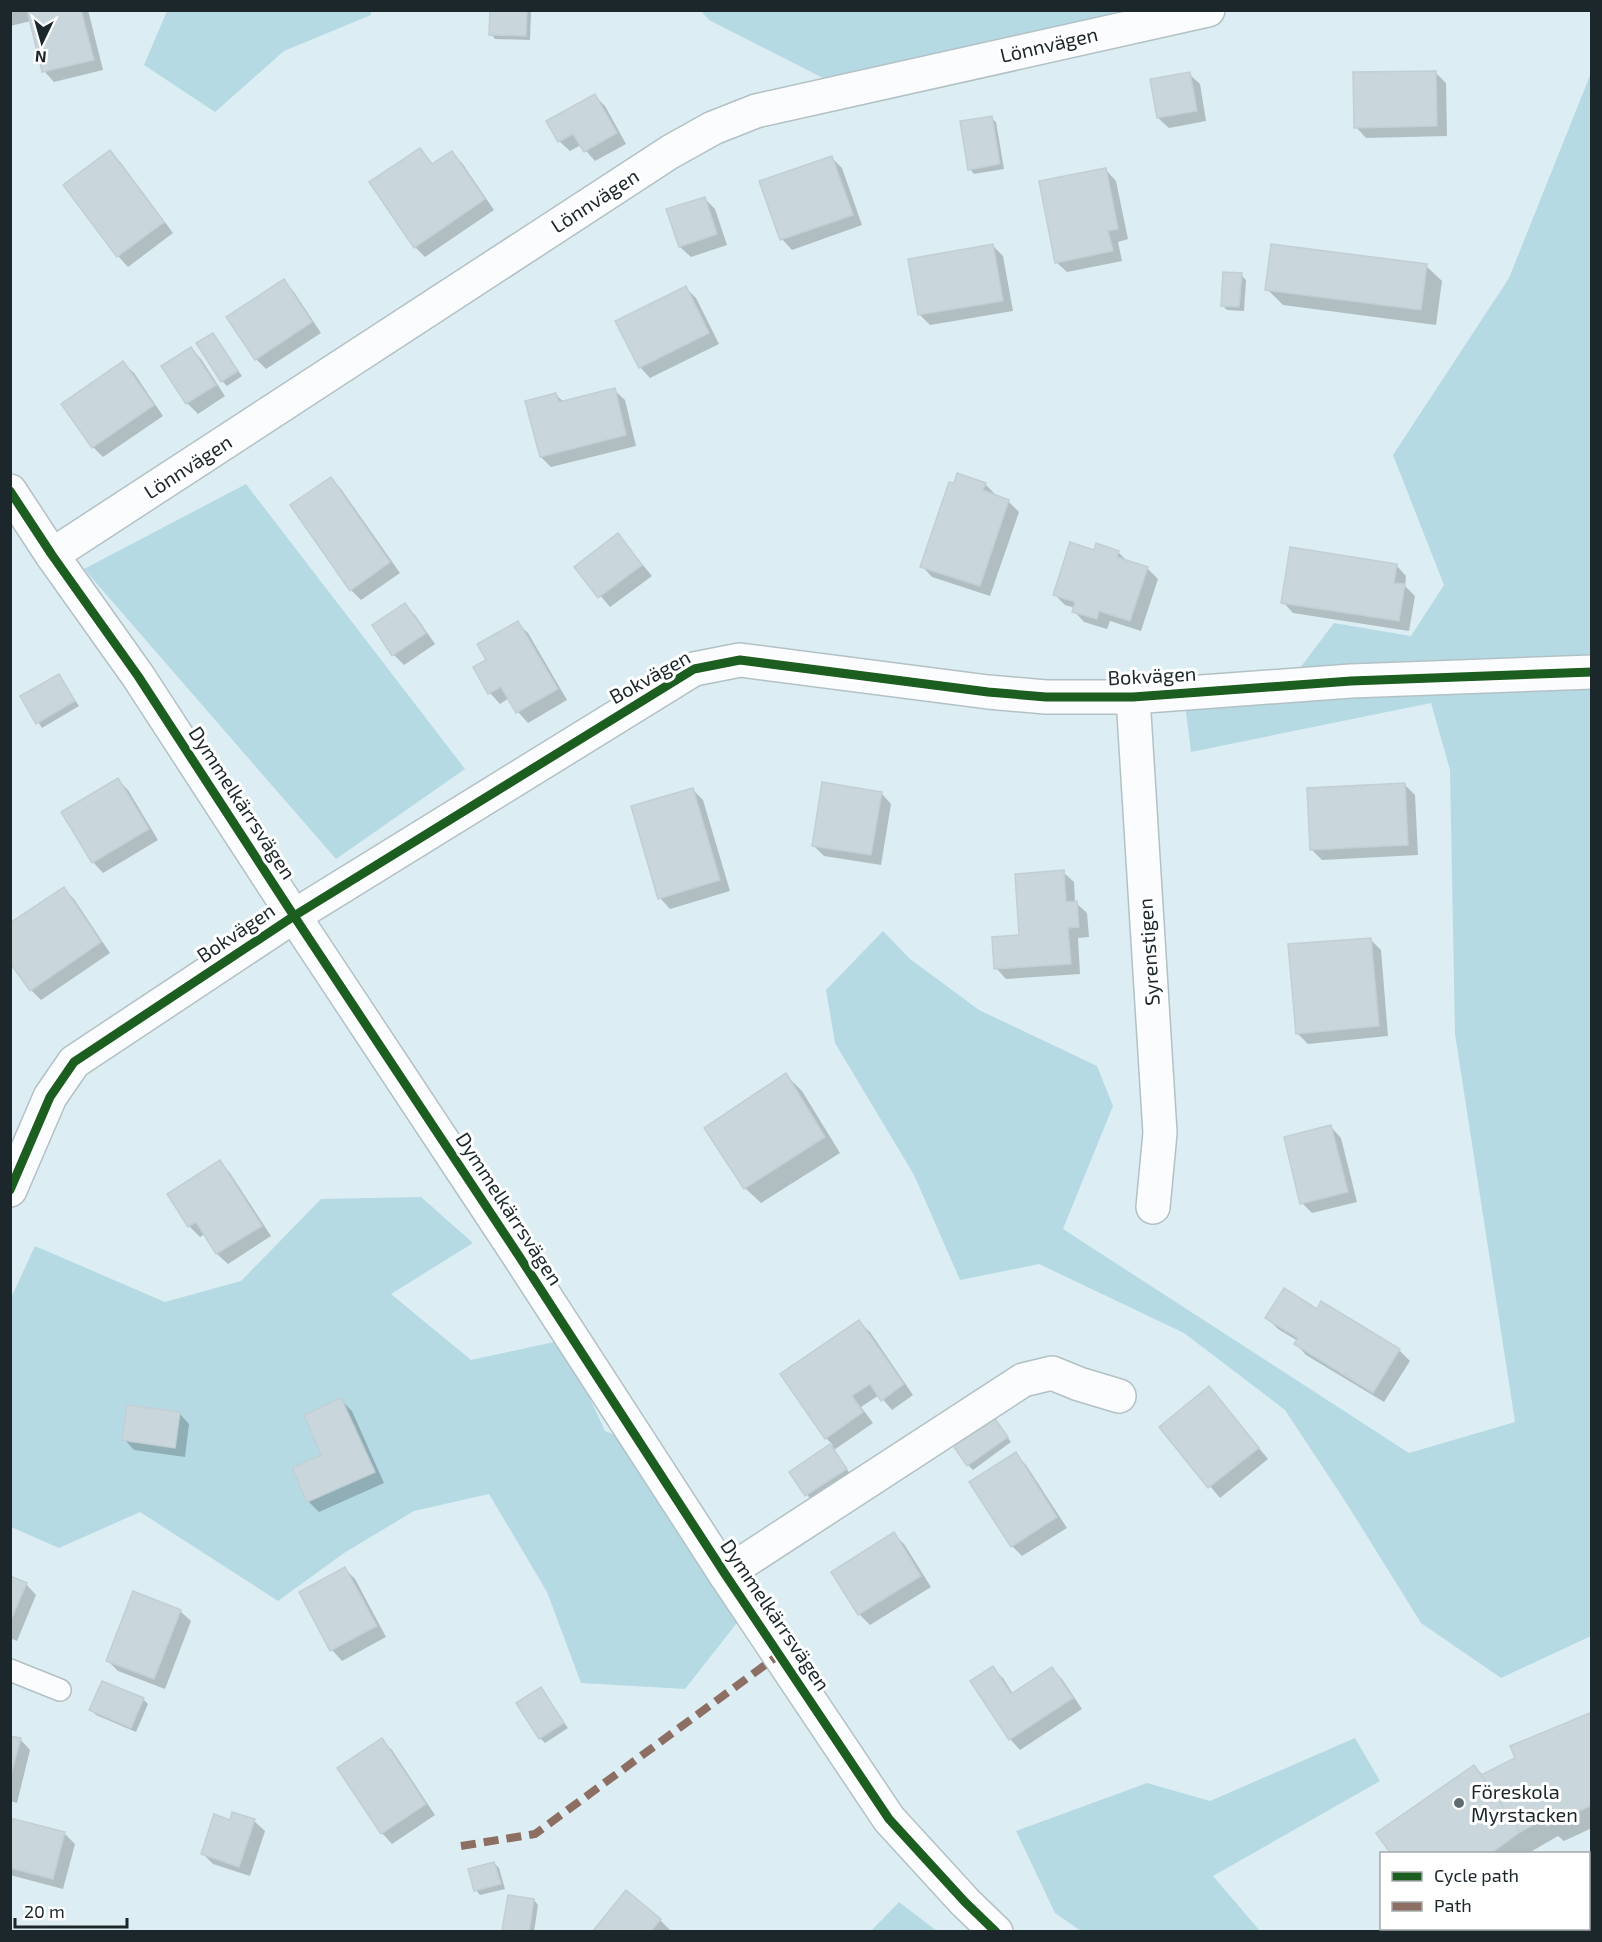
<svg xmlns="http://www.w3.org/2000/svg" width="1602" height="1942" viewBox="0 0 1602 1942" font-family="'Exo 2',sans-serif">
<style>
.green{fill:#b5dae4}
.shadow{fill:#0003}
.building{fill:#c9d6dc;stroke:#c2cfd4;stroke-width:1.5}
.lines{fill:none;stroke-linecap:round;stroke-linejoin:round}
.service-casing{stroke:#b3c1c5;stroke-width:24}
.minor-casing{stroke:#b3c1c5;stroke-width:36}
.service{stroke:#fafcfd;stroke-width:21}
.minor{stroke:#fafcfd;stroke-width:33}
.quiet{stroke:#8d6e63;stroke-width:8;stroke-dasharray:15 8;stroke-linecap:butt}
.cycleway-casing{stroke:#fff;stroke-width:13}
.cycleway{stroke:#1b5e20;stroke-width:9}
.poi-dot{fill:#5f6d71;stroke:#fff;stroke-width:2}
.labels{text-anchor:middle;stroke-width:6;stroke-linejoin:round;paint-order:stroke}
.street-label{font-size:20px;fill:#1b272b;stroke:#fff}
.poi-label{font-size:20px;fill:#1b272b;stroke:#fff;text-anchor:start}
</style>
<rect width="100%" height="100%" fill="#dceef3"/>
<g class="green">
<path d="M167 11 371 10V15L284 51 215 112 144 65Z"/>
<path d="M701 11H1128V13L831 82 709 20Z"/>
<path d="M1591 73V1636L1501 1678 1421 1623 1347 1504 1285 1410 1184 1333 1039 1264 960 1280 914 1175 835 1043 826 990 883 931 910 959 979 1010 1097 1066 1113 1106 1063 1229 1409 1453 1515 1422 1455 1034 1450 770 1431 703 1191 752 1185 704 1281 693 1334 623 1411 636 1444 585 1393 455 1509 278Z"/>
<path d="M246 484 465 769 336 859 84 569Z"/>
<path d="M421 1197 473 1243 391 1294 471 1360 563 1340 605 1431 641 1445 740 1619 685 1689 581 1683 547 1592 489 1494 414 1511 344 1553 278 1601 140 1512 59 1548 11 1527V1298L35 1246 165 1302 241 1281 321 1199Z"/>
<path d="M1355 1738 1380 1781 1213 1876 1260 1931H1081L1055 1913 1016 1831 1147 1783 1210 1801Z"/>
<path d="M899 1902 937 1931H871Z"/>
</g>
<g class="shadow">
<path d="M10 10H88L103 70 54 82 44 71 31 21 10 26Z"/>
<path d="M492 10H529L531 13 530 40 495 39 491 34Z"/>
<path d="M1435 72 1446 83 1447 136 1366 138 1356 127Z"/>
<path d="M1189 74 1200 84 1206 121 1169 128 1158 118Z"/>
<path d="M595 96 605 106 626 144 595 161 581 145 570 151 559 141Z"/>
<path d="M991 118 996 122 1004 169 974 174 970 169Z"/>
<path d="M420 150 434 165 452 153 462 163 494 210 425 257 415 247Z"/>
<path d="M110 152 121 163 173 233 128 267 118 256Z"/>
<path d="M832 158 842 168 862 225 792 250 782 239Z"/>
<path d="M1106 170 1116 181 1128 239 1118 242 1122 261 1067 272 1056 262Z"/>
<path d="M704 198 715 209 727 245 691 257 680 247Z"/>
<path d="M993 246 1003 256 1013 311 930 325 919 314Z"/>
<path d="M1426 266 1442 281 1436 325 1283 305 1267 289Z"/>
<path d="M1241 275 1246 280 1244 311 1227 310 1222 305Z"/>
<path d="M283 281 294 292 321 333 266 369 256 359Z"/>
<path d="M686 288 696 298 719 344 650 378 640 367Z"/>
<path d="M213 335 242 376 227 386 222 381Z"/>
<path d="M191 348 201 359 225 396 198 414 187 403 163 367Z"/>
<path d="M123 363 134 373 163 416 103 457 93 447Z"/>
<path d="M614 390 625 400 636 446 551 467 541 457 556 395 564 402Z"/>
<path d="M331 479 341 489 400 573 361 600 351 590Z"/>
<path d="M985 484 995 494 994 496 1008 501 1019 512 990 596 932 577 922 566Z"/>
<path d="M618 535 652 576 610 607 576 567Z"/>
<path d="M1095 551 1118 552 1128 562 1147 568 1158 579 1141 631 1110 621 1107 629 1084 622 1074 611 1075 608 1065 605 1055 595Z"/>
<path d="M1396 565 1406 576 1405 586 1415 596 1409 631 1293 613 1283 602Z"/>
<path d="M404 605 415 615 435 644 404 665 394 655 374 625Z"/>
<path d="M517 623 528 633 567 700 528 723 518 712 509 698 500 704 490 693 475 668 488 660Z"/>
<path d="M58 675 79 706 42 728 22 697Z"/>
<path d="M118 780 128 790 158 840 103 873 93 862Z"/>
<path d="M1405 785 1415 795 1418 855 1322 860 1311 849Z"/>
<path d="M693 790 703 800 730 891 670 909 660 898Z"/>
<path d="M881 793 891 804 881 865 824 856 813 845Z"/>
<path d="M1063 872 1074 882 1075 902 1087 913 1089 937 1078 938 1080 974 1006 979 996 968 1021 937Z"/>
<path d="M64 889 74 899 110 953 41 1000 31 990Z"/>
<path d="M1370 939 1381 950 1388 1036 1308 1044 1297 1033Z"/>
<path d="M786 1075 802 1091 840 1153 761 1203 745 1188Z"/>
<path d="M1331 1127 1341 1138 1357 1202 1312 1213 1302 1203Z"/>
<path d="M220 1162 230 1173 271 1236 228 1264 217 1254 205 1234 200 1237 189 1226 169 1194Z"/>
<path d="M1317 1311 1399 1350 1410 1361 1384 1402 1306 1355 1296 1344 1298 1341 1278 1329 1267 1318Z"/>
<path d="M859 1322 870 1332 913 1395 892 1410 879 1395 861 1407 873 1423 834 1450 850 1474 811 1500 791 1472 833 1445 826 1438Z"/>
<path d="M1209 1388 1268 1459 1220 1498 1161 1427Z"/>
<path d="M341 1400 352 1411 384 1483 319 1512 308 1501 294 1469 323 1456Z"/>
<path d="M179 1413 189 1424 185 1457 134 1450 124 1439Z"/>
<path d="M993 1418 1011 1442 973 1470 968 1465Z"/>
<path d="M1015 1454 1026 1465 1067 1528 1022 1556 1012 1546Z"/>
<path d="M894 1534 904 1544 931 1587 870 1625 859 1614 833 1573Z"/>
<path d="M345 1569 355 1579 386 1637 342 1661 332 1650 301 1593Z"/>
<path d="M10 1578 26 1584 36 1595 17 1641 10 1638Z"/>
<path d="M180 1611 191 1621 165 1689 118 1671 108 1661Z"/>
<path d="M992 1668 1003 1678 1013 1694 1052 1669 1062 1679 1082 1709 1020 1750 1010 1739Z"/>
<path d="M103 1683 143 1699 148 1704 136 1732 96 1715 91 1710Z"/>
<path d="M545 1694 568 1728 545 1743 540 1738Z"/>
<path d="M1592 1714V1828L1564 1841 1558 1836 1527 1854H1393L1474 1766 1483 1775 1517 1759Z"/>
<path d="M10 1737 20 1739 30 1750 17 1803 10 1801Z"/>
<path d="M381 1740 392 1750 435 1815 392 1844 382 1833Z"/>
<path d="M10 1819 64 1833 75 1844 63 1889 10 1875Z"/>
<path d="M231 1821H254L265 1831 250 1876 213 1864 202 1853Z"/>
<path d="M494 1863 499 1868 505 1889 480 1895 476 1890Z"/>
<path d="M534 1900 538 1905 534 1932H506L504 1930Z"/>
<path d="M660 1920 670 1930 669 1932H594Z"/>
</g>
<g class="building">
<path d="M27 10H81L94 60 42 72Z"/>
<path d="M490 10H527L526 36 489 35Z"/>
<path d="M1436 71 1437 126 1354 128 1353 72Z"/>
<path d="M1190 72 1197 111 1157 118 1150 79Z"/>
<path d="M595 94 617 133 584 152 573 134 558 142 546 121Z"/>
<path d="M992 116 1000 164 968 170 960 121Z"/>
<path d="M420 148 432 164 452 151 485 199 414 248 369 182Z"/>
<path d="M110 150 164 222 117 257 63 185Z"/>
<path d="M832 156 853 215 780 240 759 181Z"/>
<path d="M1106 168 1118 229 1108 231 1113 251 1055 263 1039 181Z"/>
<path d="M705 197 717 234 679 247 666 209Z"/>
<path d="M993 244 1003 301 918 315 908 259Z"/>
<path d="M1271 244 1427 264 1421 310 1265 290Z"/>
<path d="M1223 272 1242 273 1239 307 1221 306Z"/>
<path d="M284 279 312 322 255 360 226 317Z"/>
<path d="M686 286 709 333 639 368 615 321Z"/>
<path d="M213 333 238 371 221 382 196 343Z"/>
<path d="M191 347 216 385 186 404 161 366Z"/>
<path d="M123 361 154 405 92 448 61 404Z"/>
<path d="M615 388 626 435 540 457 525 401 556 393 559 402Z"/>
<path d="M957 473 986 483 983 490 1009 500 980 586 920 567 949 482 954 483Z"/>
<path d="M331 477 390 562 350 591 290 505Z"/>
<path d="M618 533 642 565 598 598 574 567Z"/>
<path d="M1070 542 1094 550 1096 543 1119 551 1117 557 1148 567 1130 621 1099 611 1097 619 1072 612 1075 602 1053 595Z"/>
<path d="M1290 547 1397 564 1394 583 1405 584 1399 621 1281 603Z"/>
<path d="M405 603 426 633 392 656 372 625Z"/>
<path d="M518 621 558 689 516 713 501 687 488 694 473 667 486 660 477 644Z"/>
<path d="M59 674 75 701 36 724 20 696Z"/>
<path d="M118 778 149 829 92 863 61 812Z"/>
<path d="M822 782 882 792 871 855 812 846Z"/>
<path d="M1405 783 1408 845 1310 850 1307 788Z"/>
<path d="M693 788 720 880 658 899 631 806Z"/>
<path d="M1064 870 1066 902 1077 901 1079 927 1068 928 1071 964 994 969 992 937 1019 935 1015 874Z"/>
<path d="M64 887 101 942 30 991 10 963V923Z"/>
<path d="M1371 938 1379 1026 1296 1034 1288 944Z"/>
<path d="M786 1073 825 1137 744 1189 704 1128Z"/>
<path d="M1331 1125 1348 1192 1300 1204 1284 1137Z"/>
<path d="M220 1160 262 1226 216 1254 196 1222 188 1227 167 1194Z"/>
<path d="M1284 1288 1317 1309 1321 1301 1400 1349 1373 1393 1294 1344 1298 1338 1265 1318Z"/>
<path d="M859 1320 904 1384 881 1401 870 1384 852 1396 863 1412 825 1439 780 1374Z"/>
<path d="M1209 1386 1259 1448 1208 1488 1159 1427Z"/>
<path d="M341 1398 375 1472 307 1502 292 1468 321 1455 304 1415Z"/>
<path d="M127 1405 180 1412 175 1448 122 1440Z"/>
<path d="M993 1416 1008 1437 967 1466 952 1444Z"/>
<path d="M830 1444 847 1469 805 1496 789 1472Z"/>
<path d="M1016 1452 1057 1517 1011 1547 969 1482Z"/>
<path d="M894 1532 921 1576 858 1615 831 1572Z"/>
<path d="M345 1567 377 1626 330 1651 299 1592Z"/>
<path d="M10 1576 27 1583 10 1622Z"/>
<path d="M133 1591 181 1610 154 1679 106 1661Z"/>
<path d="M993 1666 1011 1694 1052 1667 1073 1698 1009 1740 970 1681Z"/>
<path d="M102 1681 144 1698 131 1728 89 1710Z"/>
<path d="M541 1687 564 1723 539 1739 516 1703Z"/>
<path d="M1592 1712V1805L1547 1826 1543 1820 1520 1832 1481 1775 1515 1758 1510 1746Z"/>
<path d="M10 1736 21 1738 10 1778Z"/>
<path d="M382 1738 426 1804 381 1834 337 1768Z"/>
<path d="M1474 1765 1520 1832 1490 1854H1391L1376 1833Z"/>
<path d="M232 1812 255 1819 239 1867 201 1854 214 1814 230 1820Z"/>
<path d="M10 1818 65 1832 53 1879 10 1868Z"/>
<path d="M1592 1854V1932H1536L1534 1928H1588V1857Z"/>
<path d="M494 1862 501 1884 474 1891 468 1869Z"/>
<path d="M626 1890 661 1919 650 1932H592Z"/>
<path d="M508 1895 534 1899 529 1932 502 1930Z"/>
</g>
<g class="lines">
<defs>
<path id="service" d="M10 1670 60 1690"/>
<g id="minor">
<path d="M10 491 52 555 138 676 294 916 519 1256 725 1574 889 1819 965 1902 996 1932"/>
<path d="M52 555 670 152 713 128 756 111 1208 10"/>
<path d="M1133 697 1160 1133 1153 1207"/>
<path d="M10 1190 50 1097 74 1062 294 916 694 669 740 660 988 692 1046 697H1133L1351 681 1592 672"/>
<path d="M725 1574 1023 1380 1052 1373 1079 1384 1119 1396"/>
</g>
</defs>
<use href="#service" class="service-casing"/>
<use href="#minor" class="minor-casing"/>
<use href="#service" class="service"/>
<use href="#minor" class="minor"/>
<path class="quiet" d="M461 1846 535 1834 780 1654"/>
<defs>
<g id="cycleway">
<path d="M10 491 52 555 138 676 294 916 519 1256 725 1574 889 1819 965 1902 996 1932"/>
<path d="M10 1190 50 1097 74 1062 294 916 694 669 740 660 988 692 1046 697H1133L1351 681 1592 672"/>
</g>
</defs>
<use href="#cycleway" class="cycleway-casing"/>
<use href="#cycleway" class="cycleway"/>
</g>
<circle class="poi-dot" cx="1459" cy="1803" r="6"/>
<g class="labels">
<g class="street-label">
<text transform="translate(1049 45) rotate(-13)" y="7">Lönnvägen</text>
<text transform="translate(595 201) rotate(-33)" y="7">Lönnvägen</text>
<text transform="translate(188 467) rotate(-33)" y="7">Lönnvägen</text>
<text transform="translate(1152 676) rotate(-3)" y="7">Bokvägen</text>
<text transform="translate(650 677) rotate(-29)" y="7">Bokvägen</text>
<text transform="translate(242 803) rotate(57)" y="7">Dymmelkärrsvägen</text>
<text transform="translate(236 933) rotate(-34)" y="7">Bokvägen</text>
<text transform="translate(1149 952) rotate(-94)" y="7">Syrenstigen</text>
<text transform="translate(509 1209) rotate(57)" y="7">Dymmelkärrsvägen</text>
<text transform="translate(775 1615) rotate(56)" y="7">Dymmelkärrsvägen</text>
</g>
<g class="poi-label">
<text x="1471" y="1799">Föreskola<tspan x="1471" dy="23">Myrstacken</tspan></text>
</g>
</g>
<rect width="1602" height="1942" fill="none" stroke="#1b272b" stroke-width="24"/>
<rect x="1380" y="1852" width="210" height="78" fill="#ffffff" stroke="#a4a9aa" stroke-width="1.5"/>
<rect x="1392" y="1872" width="30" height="9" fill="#1b5e20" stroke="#a4a9aa" stroke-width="1.5"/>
<text x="1434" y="1882" font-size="18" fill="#1b272b">Cycle path</text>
<rect x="1392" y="1902" width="30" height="9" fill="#8d6e63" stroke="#a4a9aa" stroke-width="1.5"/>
<text x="1434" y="1912" font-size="18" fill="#1b272b">Path</text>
<g transform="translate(42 42) rotate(185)" stroke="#ffffff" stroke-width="4.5" paint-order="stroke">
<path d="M0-4.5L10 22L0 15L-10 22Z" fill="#1b272b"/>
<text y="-9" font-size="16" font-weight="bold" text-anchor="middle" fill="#1b272b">N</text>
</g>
<path d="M15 1918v9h112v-9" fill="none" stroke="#1b272b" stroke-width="3"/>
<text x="24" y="1918" font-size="18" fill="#1b272b" stroke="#ffffff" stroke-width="4.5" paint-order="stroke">20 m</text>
</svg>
